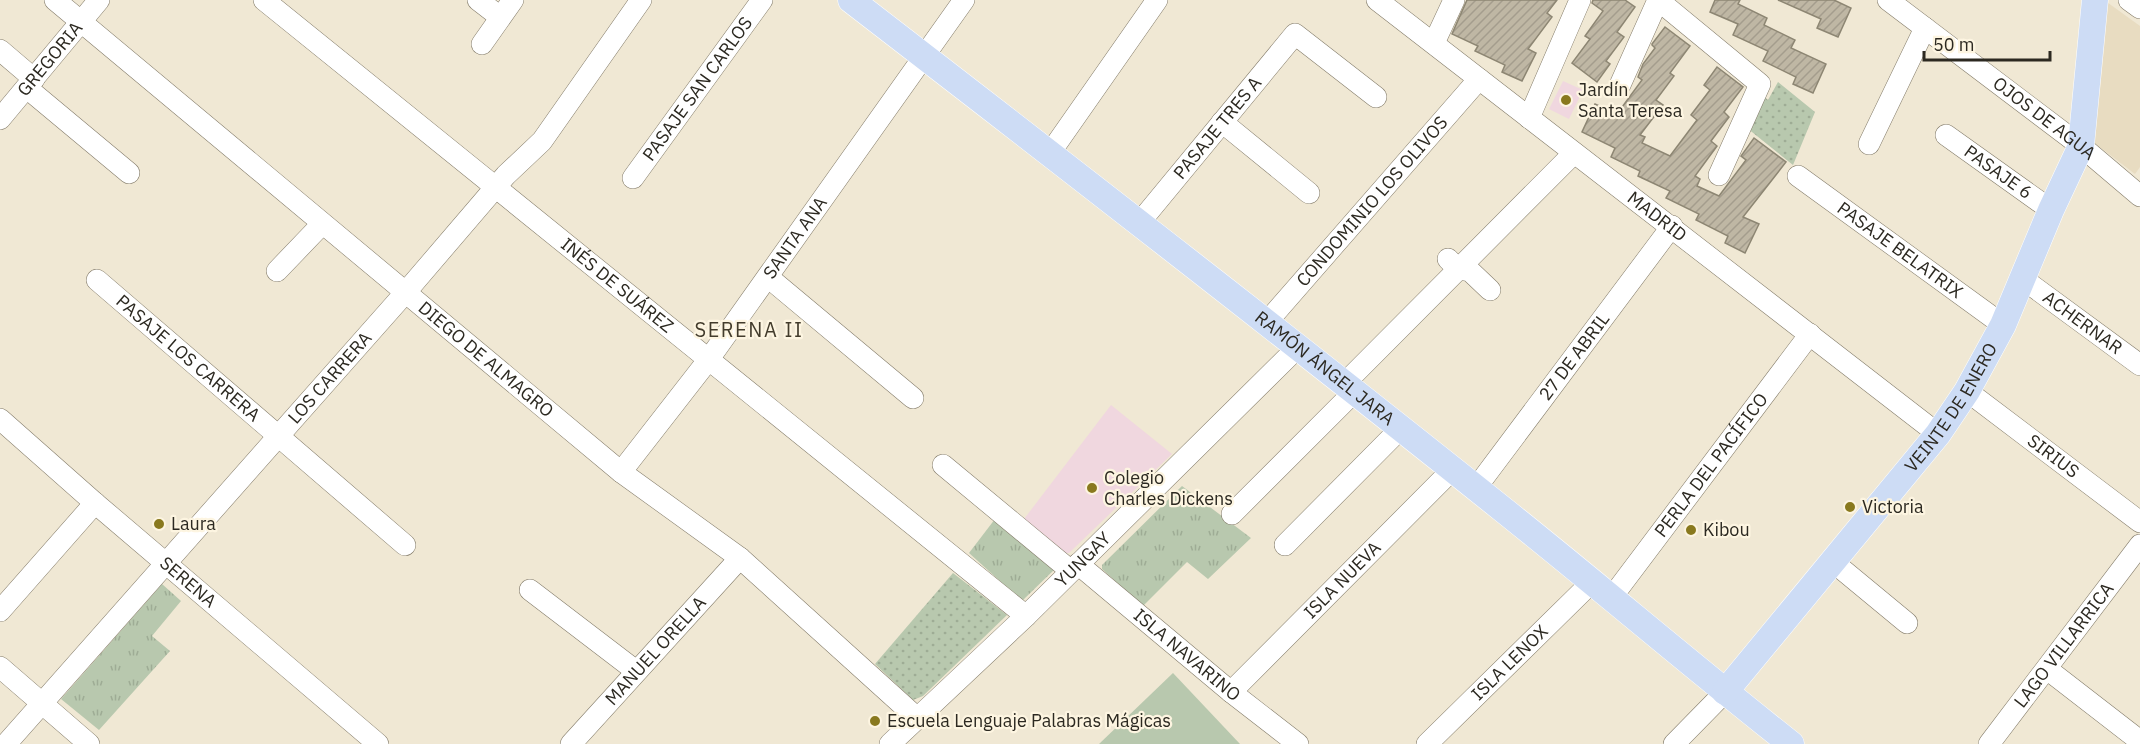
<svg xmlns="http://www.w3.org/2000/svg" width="2140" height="744" viewBox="0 0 2140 744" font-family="'IBM Plex Sans',sans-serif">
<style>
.built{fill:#e8dcc1}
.education{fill:#f0d7df}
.grass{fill:url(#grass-tufts)}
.park{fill:url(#park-dots)}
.pitch{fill:#b8c8ae}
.building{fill:url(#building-hatch);stroke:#8d8673;stroke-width:1.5}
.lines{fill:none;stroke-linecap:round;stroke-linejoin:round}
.minor-casing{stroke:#847c6a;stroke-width:22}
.major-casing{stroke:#fff;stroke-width:27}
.minor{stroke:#fff;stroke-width:21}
.major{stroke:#cddcf5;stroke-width:26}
.poi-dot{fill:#89791e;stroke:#fdf5e1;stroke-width:2}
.labels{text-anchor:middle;stroke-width:4.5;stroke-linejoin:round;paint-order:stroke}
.street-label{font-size:18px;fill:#2c2921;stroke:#fdf5e1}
.poi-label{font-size:18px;fill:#2c2921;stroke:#fdf5e1;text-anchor:start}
.neighbourhood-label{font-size:20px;letter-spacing:1.5px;fill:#433c2c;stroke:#fdf5e1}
</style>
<defs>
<pattern id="grass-tufts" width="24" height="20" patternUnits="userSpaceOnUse" patternTransform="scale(1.5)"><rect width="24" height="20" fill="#b8c8ae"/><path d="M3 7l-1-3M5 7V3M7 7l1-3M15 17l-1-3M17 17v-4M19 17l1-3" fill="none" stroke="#9eac95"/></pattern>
<pattern id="park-dots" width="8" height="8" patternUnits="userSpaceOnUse" patternTransform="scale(1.5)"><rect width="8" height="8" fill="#b8c8ae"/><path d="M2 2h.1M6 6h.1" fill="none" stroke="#9eac95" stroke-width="1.8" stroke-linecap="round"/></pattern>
<pattern id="building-hatch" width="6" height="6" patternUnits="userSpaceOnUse" patternTransform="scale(1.5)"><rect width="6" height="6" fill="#bfb7a4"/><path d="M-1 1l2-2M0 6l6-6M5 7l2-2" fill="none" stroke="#a49d8d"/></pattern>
</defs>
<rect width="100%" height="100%" fill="#f0e8d4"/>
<path class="built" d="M2104 0 2140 26V167L2135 174 2088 138Z"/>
<g class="education">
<path d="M1563 81 1583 90 1569 119 1549 109Z"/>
<path d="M1111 405 1172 454 1069 553H1058L1021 523Z"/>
</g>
<g class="grass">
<path d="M1182 486 1251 538 1208 579 1187 562 1143 606 1102 569V565Z"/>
<path d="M995 519 1057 567 1022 601 969 553Z"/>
<path d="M162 584 181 601 152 636 170 651 99 730 61 699Z"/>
</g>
<g class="park">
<path d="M1778 82 1815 112 1793 165 1747 128 1761 94 1768 100Z"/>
<path d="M953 573 1007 615 923 696 913 700 875 664Z"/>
</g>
<path class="pitch" d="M1173 673 1240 744H1099Z"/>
<g class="building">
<path d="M1467 0H1557L1547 13 1552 17 1528 49 1536 53 1522 81 1502 72 1505 65 1475 51 1478 46 1452 34Z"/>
<path d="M1593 0H1625L1635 7 1617 32 1624 37 1606 61 1610 64 1597 82 1572 63 1590 39 1585 36 1603 11 1592 3Z"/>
<path d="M1715 0H1740L1738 4 1767 18 1764 25 1795 40 1791 48 1826 64 1813 93 1793 84 1796 77 1763 61 1768 51 1733 35 1738 24 1710 12Z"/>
<path d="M1778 0H1834L1851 8 1838 37 1817 28 1821 19Z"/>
<path d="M1665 27 1690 46 1670 73 1674 76 1656 100 1663 105 1640 135 1645 137 1642 143 1670 156 1697 120 1691 115 1710 90 1704 85 1717 67 1743 87 1724 112 1729 117 1711 141 1717 146 1695 176 1700 179 1697 186 1719 196 1746 160 1741 156 1754 138 1786 162 1743 217 1759 224 1745 253 1725 243 1728 236 1696 220 1699 214 1666 198 1670 191 1638 176 1640 171 1611 157 1615 148 1582 132 1595 104 1617 114 1642 80 1638 77 1643 64 1655 48 1652 45V44Z"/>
</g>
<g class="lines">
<defs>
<g id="minor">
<path id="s1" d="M55 0 621 472 740 558 917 718"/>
<path id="s2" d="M264 0 1026 616"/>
<path d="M478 0 500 17"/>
<path id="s3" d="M1377 0 1938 434"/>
<path d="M1658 0 1760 84 1719 175"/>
<path id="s4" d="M1888 0 2081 146 2140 196"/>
<path d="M2129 0 2140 8"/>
<path d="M1434 43 1454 0"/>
<path d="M482 44 513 0"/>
<path d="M0 50 34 79"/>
<path d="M1620 85 1658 0"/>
<path d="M27 88 129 173"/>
<path d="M1529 118 1580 0"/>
<path id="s5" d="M0 119 99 0"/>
<path d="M1222 122 1309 193"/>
<path id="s6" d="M1946 135 2051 210"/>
<path d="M1869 144 1925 28"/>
<path d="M1050 153 1157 0"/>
<path id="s7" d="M1798 176 2003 325"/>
<path id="s8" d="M633 178 762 0"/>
<path id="s9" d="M1140 222 1295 34 1376 97"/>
<path d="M1448 259 1458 269 1470 271 1490 290"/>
<path d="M277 271 322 224"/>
<path d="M768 277 913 398"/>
<path id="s10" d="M2023 279 2140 365"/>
<path id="s11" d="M97 280 405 545"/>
<path id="s12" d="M1267 322 1479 79"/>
<path d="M1345 383 1574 153"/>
<path id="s13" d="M1967 391 2140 522"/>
<path id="s14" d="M0 419 95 503 378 744"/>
<path d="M943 465 1071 571"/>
<path id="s15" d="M621 472 709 359 964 0"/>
<path id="s16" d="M1476 488 1672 226"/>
<path d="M1232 514 1355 391"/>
<path d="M1285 545 1401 428"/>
<path d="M1832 561 1907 623"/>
<path id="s17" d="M1078 564 1231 692 1298 744"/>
<path d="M530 590 636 671"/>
<path id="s18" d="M1612 597 1810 334"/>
<path d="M0 611 95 503"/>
<path d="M0 667 89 744"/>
<path d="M2047 669 2140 741"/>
<path id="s19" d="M1231 692 1453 469"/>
<path id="s20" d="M6 744 405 293 506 175 542 141 641 0"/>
<path id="s21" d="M571 744 740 558"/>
<path id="s22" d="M890 744 1026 616 1299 346"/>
<path id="s23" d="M1427 744 1593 581"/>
<path d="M1674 744 1725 692"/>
<path id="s24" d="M1989 744 2140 545"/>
</g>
<g id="major">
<path id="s25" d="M851 0C1069 168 1286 336 1501 508 1599 586 1693 667 1791 744"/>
<path id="s26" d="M1725 692 1938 434 1967 391 2003 325 2051 210 2081 146 2095 0"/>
</g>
</defs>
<use href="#minor" class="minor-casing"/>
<use href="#major" class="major-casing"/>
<use href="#minor" class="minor"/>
<use href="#major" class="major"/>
</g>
<g class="poi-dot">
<circle cx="1566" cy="100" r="6"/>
<circle cx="1092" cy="488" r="6"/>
<circle cx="1850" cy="507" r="6"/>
<circle cx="159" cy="524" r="6"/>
<circle cx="1691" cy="530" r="6"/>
<circle cx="875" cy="721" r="6"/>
</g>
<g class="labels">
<g class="street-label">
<text dy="6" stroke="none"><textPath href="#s5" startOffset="78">GREGORIA</textPath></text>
<text dy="6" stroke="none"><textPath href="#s8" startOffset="110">PASAJE SAN CARLOS</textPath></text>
<text dy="6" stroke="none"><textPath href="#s4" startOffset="196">OJOS DE AGUA</textPath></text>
<text dy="6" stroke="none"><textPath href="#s9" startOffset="122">PASAJE TRES A</textPath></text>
<text dy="6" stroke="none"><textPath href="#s6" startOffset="64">PASAJE 6</textPath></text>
<text dy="6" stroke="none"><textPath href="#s12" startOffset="160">CONDOMINIO LOS OLIVOS</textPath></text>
<text dy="6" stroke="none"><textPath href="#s3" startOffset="354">MADRID</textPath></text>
<text dy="6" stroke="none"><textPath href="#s15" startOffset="292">SANTA ANA</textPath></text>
<text dy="6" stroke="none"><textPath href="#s7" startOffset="126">PASAJE BELATRIX</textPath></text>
<text dy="6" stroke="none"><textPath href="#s2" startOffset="454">INÉS DE SUÁREZ</textPath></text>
<text dy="6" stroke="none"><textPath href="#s10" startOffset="74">ACHERNAR</textPath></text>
<text dy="6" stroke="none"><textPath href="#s16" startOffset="164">27 DE ABRIL</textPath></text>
<text dy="6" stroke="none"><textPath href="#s11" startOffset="120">PASAJE LOS CARRERA</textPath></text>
<text dy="6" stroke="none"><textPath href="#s1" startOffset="561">DIEGO DE ALMAGRO</textPath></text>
<text dy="6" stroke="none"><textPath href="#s25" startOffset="600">RAMÓN ÁNGEL JARA</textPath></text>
<text dy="6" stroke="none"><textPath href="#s20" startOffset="489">LOS CARRERA</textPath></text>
<text dy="6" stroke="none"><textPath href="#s26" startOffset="364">VEINTE DE ENERO</textPath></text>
<text dy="6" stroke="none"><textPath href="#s13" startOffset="108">SIRIUS</textPath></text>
<text dy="6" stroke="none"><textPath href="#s18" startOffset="165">PERLA DEL PACÍFICO</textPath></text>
<text dy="6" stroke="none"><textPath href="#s22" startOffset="267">YUNGAY</textPath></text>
<text dy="6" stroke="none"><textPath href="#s19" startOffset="158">ISLA NUEVA</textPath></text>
<text dy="6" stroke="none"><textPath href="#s14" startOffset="249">SERENA</textPath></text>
<text dy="6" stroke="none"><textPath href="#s24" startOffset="124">LAGO VILLARRICA</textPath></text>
<text dy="6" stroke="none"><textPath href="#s21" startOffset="126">MANUEL ORELLA</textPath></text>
<text dy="6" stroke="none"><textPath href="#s17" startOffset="142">ISLA NAVARINO</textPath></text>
<text dy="6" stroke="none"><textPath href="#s23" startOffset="116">ISLA LENOX</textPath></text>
</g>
<g class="poi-label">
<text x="1578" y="96">Jardín<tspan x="1578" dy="21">Santa Teresa</tspan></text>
<text x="1104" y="484">Colegio<tspan x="1104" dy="21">Charles Dickens</tspan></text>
<text x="1862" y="513">Victoria</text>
<text x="171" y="530">Laura</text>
<text x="1703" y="536">Kibou</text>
<text x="887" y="727">Escuela Lenguaje Palabras Mágicas</text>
</g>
<g class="neighbourhood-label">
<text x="749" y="337">SERENA II</text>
</g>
</g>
<path d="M1924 51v9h126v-9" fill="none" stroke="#2c2921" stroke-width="3"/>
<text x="1933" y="51" font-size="18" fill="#2c2921" stroke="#fdf5e1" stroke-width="4.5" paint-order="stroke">50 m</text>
</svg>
